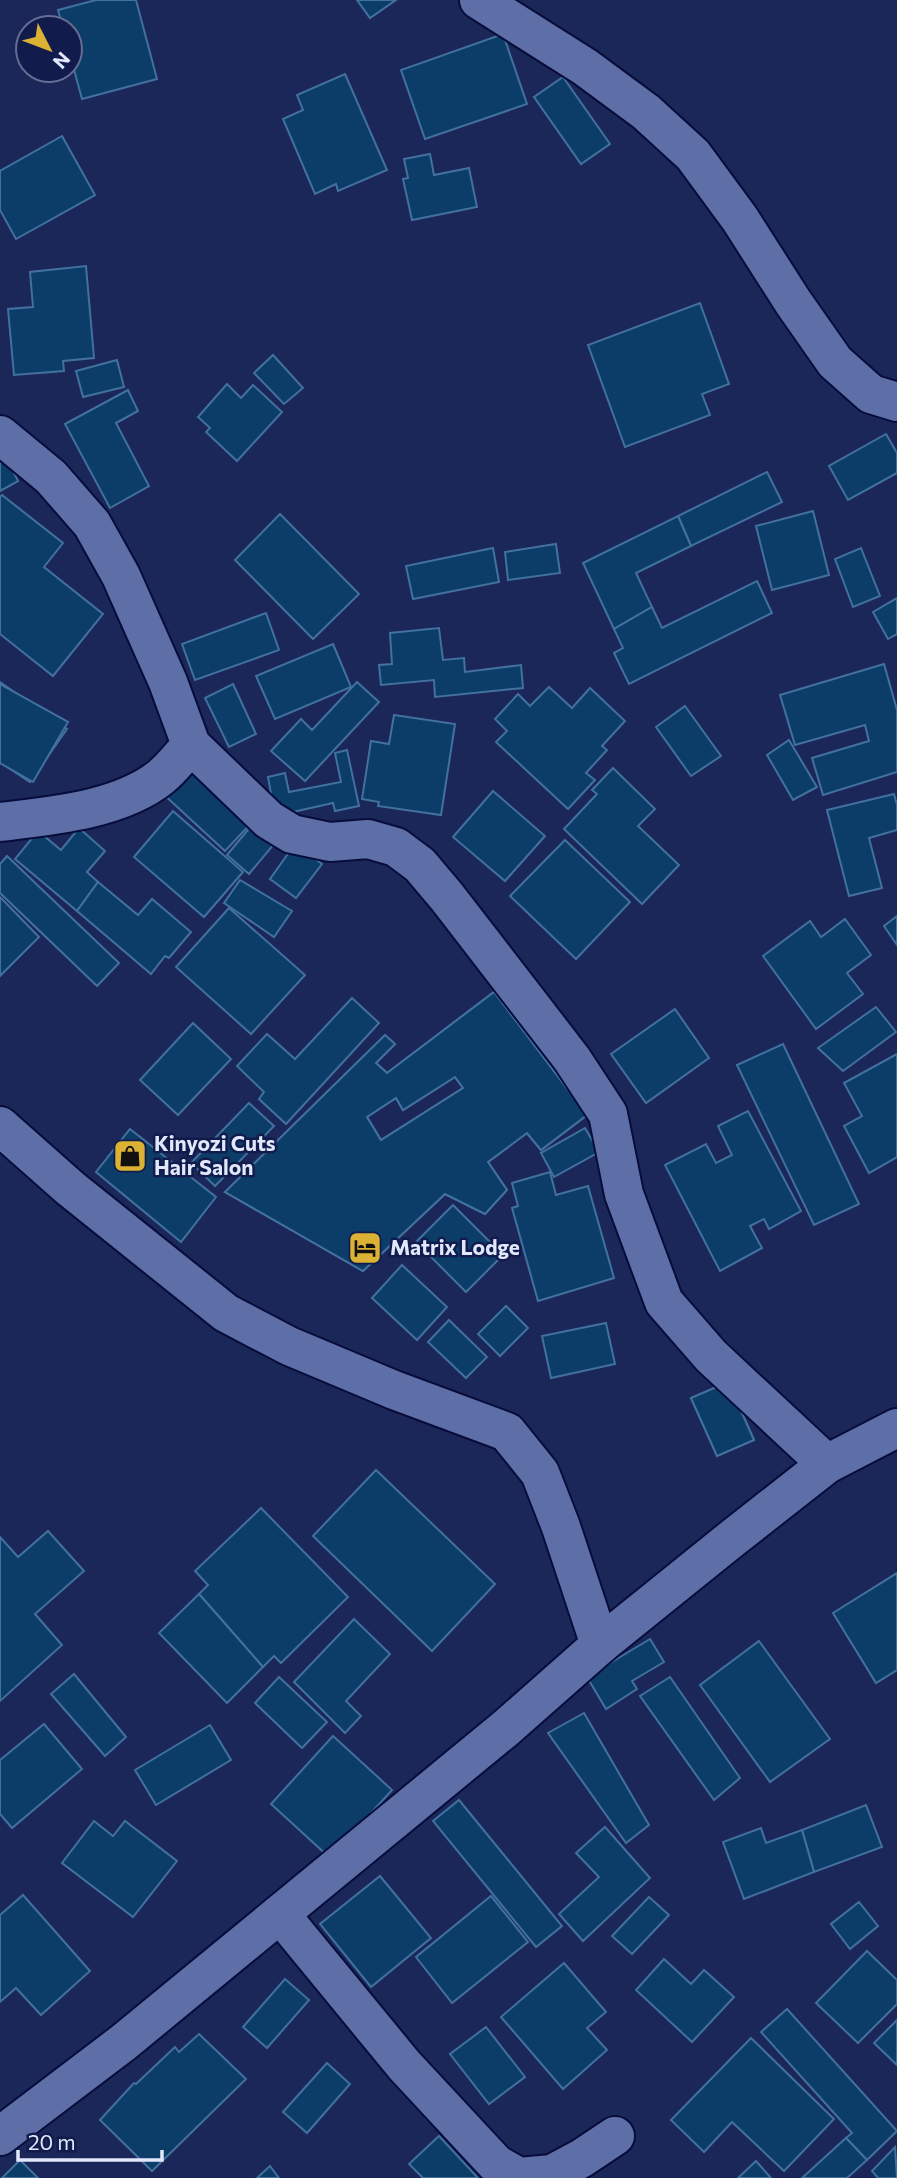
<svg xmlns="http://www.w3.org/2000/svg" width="897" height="2178" viewBox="0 0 897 2178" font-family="Commissioner,sans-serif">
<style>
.building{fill:#0c3d68;stroke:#42709f;stroke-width:2;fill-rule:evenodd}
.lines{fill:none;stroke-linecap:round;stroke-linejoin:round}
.street-casing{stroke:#070c3b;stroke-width:42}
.street{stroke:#5e6fa7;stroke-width:38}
.labels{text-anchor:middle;stroke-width:5;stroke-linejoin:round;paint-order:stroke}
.poi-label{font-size:21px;font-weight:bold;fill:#e1e8fb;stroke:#121c4c;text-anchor:start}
</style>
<rect width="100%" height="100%" fill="#1b2758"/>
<g class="building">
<path d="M96 0H136L157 79 82 99 70 55V28H63L58 10Z"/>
<path d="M357 0H396L370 18Z"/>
<path d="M503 34 527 104 425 139 401 70Z"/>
<path d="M345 74 387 170 338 191 336 184 315 194 283 119 303 110 297 95Z"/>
<path d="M563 77 610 144 581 164 534 97Z"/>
<path d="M62 136 95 195 16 239 0 210V171Z"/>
<path d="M430 154 434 175 469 168 477 207 412 220 403 179 408 178 404 159Z"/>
<path d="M86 266 94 358 63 361 64 371 14 375 8 309 33 307 30 272Z"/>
<path d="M700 303 729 384 702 394 710 415 625 447 588 345Z"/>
<path d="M273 355 303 388 284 404 254 373Z"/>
<path d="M117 360 124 387 83 397 76 371Z"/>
<path d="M227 384 241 398 253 385 282 412 237 461 206 432 210 428 198 417Z"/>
<path d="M128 390 138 411 116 423 149 486 110 508 65 424Z"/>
<path d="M886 434 897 453V473L848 500 829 466Z"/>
<path d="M2 448 18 481 0 491V449Z"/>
<path d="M767 472 782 502 691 546 678 516Z"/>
<path d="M2 495 63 543 44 567 103 614 53 676 0 634V497Z"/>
<path d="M813 511 829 575 772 590 756 526Z"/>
<path d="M280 514 359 594 313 639 235 560Z"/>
<path d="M678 516 691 546 636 573 652 607 614 629 583 563Z"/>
<path d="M556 544 560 573 508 580 505 552Z"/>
<path d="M493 548 499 582 413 599 406 566Z"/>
<path d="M861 548 880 596 853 607 835 559Z"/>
<path d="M757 581 772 613 629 684 614 653 623 648 614 629 652 607 662 628Z"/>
<path d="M897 598V634L888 639 873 612Z"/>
<path d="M266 613 279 650 195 680 182 644Z"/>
<path d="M439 628 443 660 464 658 465 672 521 665 523 688 435 697 434 680 381 685 379 665 392 664 390 633Z"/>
<path d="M333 644 351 687 275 719 256 676Z"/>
<path d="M884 664 897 710V772L823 795 812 758 869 741 865 725 795 745 780 695Z"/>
<path d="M0 682 67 729 30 782 0 762Z"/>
<path d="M357 682 379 702 305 781 271 751 301 719 312 730Z"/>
<path d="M0 684 68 722 33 782 0 763Z"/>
<path d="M233 684 256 734 229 747 205 698Z"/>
<path d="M549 687 572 708 590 688 625 721 602 746 607 750 586 773 595 780 568 809 496 742 507 731 495 719 518 694 530 706Z"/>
<path d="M685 706 721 756 691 776 656 727Z"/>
<path d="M394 715 455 724 441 815 378 806 379 802 362 799 371 741 389 744Z"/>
<path d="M789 740 817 787 793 800 767 755Z"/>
<path d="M347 750 359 806 335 811 333 803 275 816 268 777 285 773 289 792 341 782 335 753Z"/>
<path d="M192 760 256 818 225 851 162 793Z"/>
<path d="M613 768 655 809 638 826 679 865 642 904 564 829 597 794 592 790Z"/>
<path d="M493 791 545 836 505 881 453 837Z"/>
<path d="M894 794 897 805V830L869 838 882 888 849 896 827 810Z"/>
<path d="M173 811 243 872 204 917 134 857Z"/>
<path d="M252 825 275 843 249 874 227 855Z"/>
<path d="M79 828 105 851 87 872 98 882 77 911 15 859 38 831 61 850Z"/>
<path d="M565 840 630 902 576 959 510 896Z"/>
<path d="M295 844 322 864 296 898 270 879Z"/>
<path d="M7 856 119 963 97 986 0 893V864Z"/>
<path d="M240 880 292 911 274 937 224 903Z"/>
<path d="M98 882 138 915 152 899 191 932 169 958 165 956 151 974 77 911Z"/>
<path d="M0 897 39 937 0 976Z"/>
<path d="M229 908 305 975 251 1034 176 967Z"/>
<path d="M897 916V945L884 926Z"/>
<path d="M845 919 871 955 847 973 863 994 816 1029 763 956 810 921 821 937Z"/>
<path d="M494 992 587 1115 541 1150 527 1133 488 1162 507 1190 485 1214 445 1194 363 1271 225 1192 385 1035 395 1044 376 1063 387 1073ZM455 1077 463 1088 381 1140 367 1117 396 1098 403 1110Z"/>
<path d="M494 992 587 1115 541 1150 527 1133 488 1162 507 1190 485 1214 445 1194 363 1271 225 1192 385 1035 395 1044 376 1063 387 1073ZM455 1077 463 1088 381 1140 367 1117 396 1098 403 1110Z"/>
<path d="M352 998 379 1023 286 1124 259 1099 264 1092 237 1066 267 1034 295 1059Z"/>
<path d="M876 1007 896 1032 843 1071 818 1048Z"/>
<path d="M675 1009 709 1058 646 1103 611 1054Z"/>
<path d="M193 1023 231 1059 178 1115 140 1080Z"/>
<path d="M783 1044 859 1204 814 1225 737 1065Z"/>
<path d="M897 1054V1157L869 1173 844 1126 862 1116 844 1083Z"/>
<path d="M249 1103 274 1126 215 1186 191 1163Z"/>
<path d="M748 1111 801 1211 769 1229 764 1219 750 1226 762 1248 720 1271 665 1165 706 1144 716 1163 732 1155 718 1126Z"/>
<path d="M585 1128 599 1152 554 1177 541 1153Z"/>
<path d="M130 1129 216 1197 181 1242 96 1172Z"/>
<path d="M550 1172 556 1195 588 1186 614 1278 538 1301 512 1208 518 1206 512 1183Z"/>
<path d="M453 1205 503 1255 466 1292 416 1242Z"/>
<path d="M402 1265 447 1307 417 1340 372 1298Z"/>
<path d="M506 1306 528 1328 500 1356 478 1334Z"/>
<path d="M449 1320 487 1357 466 1378 428 1342Z"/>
<path d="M606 1323 615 1364 551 1378 542 1336Z"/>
<path d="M728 1382 754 1440 717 1456 691 1398Z"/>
<path d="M728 1382 754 1440 717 1456 691 1398Z"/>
<path d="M376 1470 495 1584 432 1651 313 1536Z"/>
<path d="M261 1508 348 1597 281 1663 274 1656 263 1667 199 1594 208 1585 195 1571Z"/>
<path d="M48 1531 84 1571 35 1614 62 1645 0 1701V1537L18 1557Z"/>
<path d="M897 1573V1670L876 1683 833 1613Z"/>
<path d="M199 1594 263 1667 227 1703 159 1633Z"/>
<path d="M354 1619 390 1654 346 1701 361 1716 345 1733 294 1682Z"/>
<path d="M650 1639 664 1662 632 1681 637 1689 606 1709 587 1677Z"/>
<path d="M759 1641 830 1739 770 1782 700 1685Z"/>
<path d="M74 1674 126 1737 105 1756 51 1694Z"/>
<path d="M279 1677 327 1722 302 1748 255 1703Z"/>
<path d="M670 1677 740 1778 714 1800 640 1696Z"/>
<path d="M584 1713 649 1825 626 1843 548 1733Z"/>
<path d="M44 1724 82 1769 12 1828 0 1814V1760Z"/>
<path d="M210 1725 231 1760 156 1805 135 1770Z"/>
<path d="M333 1736 392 1790 330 1858 271 1804Z"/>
<path d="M459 1800 562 1926 536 1947 433 1821Z"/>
<path d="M866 1805 882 1847 814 1872 802 1830Z"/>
<path d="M94 1821 113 1836 125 1821 177 1861 133 1917 62 1863Z"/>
<path d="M605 1827 650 1878 583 1941 559 1914 599 1877 576 1853Z"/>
<path d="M761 1828 766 1843 802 1830 814 1872 744 1899 723 1842Z"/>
<path d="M380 1876 431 1938 371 1987 320 1924Z"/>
<path d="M23 1895 90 1971 41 2015 16 1988 0 2002V1915Z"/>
<path d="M491 1896 528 1942 452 2003 416 1957Z"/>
<path d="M649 1897 669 1915 632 1954 612 1936Z"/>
<path d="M859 1902 878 1926 850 1949 831 1924Z"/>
<path d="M867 1951 897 1980V2004L858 2043 816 2003Z"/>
<path d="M664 1959 691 1984 704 1970 734 1997 692 2042 636 1990Z"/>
<path d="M564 1963 606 2012 587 2028 607 2050 563 2089 501 2017Z"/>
<path d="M285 1979 309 2000 267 2048 243 2027Z"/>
<path d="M787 2009 897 2131 867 2160 846 2138 852 2133 761 2032Z"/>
<path d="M897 2020V2065L874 2043Z"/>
<path d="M486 2027 525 2077 489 2104 450 2054Z"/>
<path d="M199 2034 246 2079 152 2171 100 2120 134 2083 136 2084 175 2047 179 2052Z"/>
<path d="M751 2038 834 2119 784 2171 732 2122 704 2152 671 2120Z"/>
<path d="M327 2063 350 2084 307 2133 283 2112Z"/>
<path d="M439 2136 478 2178H423L409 2164Z"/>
<path d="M846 2138 867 2160 847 2178H802Z"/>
<path d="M895 2147 897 2178H878L872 2171Z"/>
<path d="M20 2160 38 2178H2Z"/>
<path d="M756 2161 771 2178H738Z"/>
<path d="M270 2166 279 2178H257Z"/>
</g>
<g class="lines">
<defs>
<g id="street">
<path d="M479 0 585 67 646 112 693 155 740 219 793 302 835 362 871 394 897 402"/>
<path d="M0 435 51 477 92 524 121 576 168 682 191 745 269 820 292 834 330 842 368 839 396 847 420 865 447 897 572 1059 608 1114 624 1194 664 1302 711 1356 827 1464"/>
<path d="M0 822C51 816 120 810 161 777 172 768 181 756 191 745"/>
<path d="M0 1126 70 1188 226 1313 289 1346 394 1390 507 1432 540 1473 561 1527 600 1645"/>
<path d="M280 1914 404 2065 496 2164 519 2177 552 2174 582 2158 615 2136"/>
<path d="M0 2136 124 2042 506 1728 600 1645 729 1541 827 1464 897 1428"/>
</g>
</defs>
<use href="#street" class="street-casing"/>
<use href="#street" class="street"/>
</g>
<defs>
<symbol id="shop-square" viewBox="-11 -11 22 22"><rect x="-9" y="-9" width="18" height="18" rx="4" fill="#dbb233" stroke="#121c4c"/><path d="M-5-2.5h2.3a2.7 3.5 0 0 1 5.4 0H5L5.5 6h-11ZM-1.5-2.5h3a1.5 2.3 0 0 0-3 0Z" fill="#111"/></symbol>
<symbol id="hotel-square" viewBox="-11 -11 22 22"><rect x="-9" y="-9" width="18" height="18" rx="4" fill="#dbb233" stroke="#121c4c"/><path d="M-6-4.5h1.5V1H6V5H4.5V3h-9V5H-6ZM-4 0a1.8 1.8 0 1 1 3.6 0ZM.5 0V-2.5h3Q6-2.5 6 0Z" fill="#111"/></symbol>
</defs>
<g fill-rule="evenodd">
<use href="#shop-square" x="111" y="1137" width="38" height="38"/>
<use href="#hotel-square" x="346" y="1229" width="38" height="38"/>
</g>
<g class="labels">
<g class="poi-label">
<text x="154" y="1151">Kinyozi Cuts<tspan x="154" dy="24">Hair Salon</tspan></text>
<text x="390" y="1255">Matrix Lodge</text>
</g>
</g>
<g transform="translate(49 49) rotate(132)"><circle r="33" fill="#121c4c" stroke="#656e92" stroke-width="2"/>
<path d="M0-5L12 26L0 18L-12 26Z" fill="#dbb233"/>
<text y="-10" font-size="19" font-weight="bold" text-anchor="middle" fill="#e1e8fb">N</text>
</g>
<path d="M18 2150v10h144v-10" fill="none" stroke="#e1e8fb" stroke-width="3.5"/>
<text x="28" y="2150" font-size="21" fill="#e1e8fb" stroke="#121c4c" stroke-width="5" paint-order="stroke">20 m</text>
</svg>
